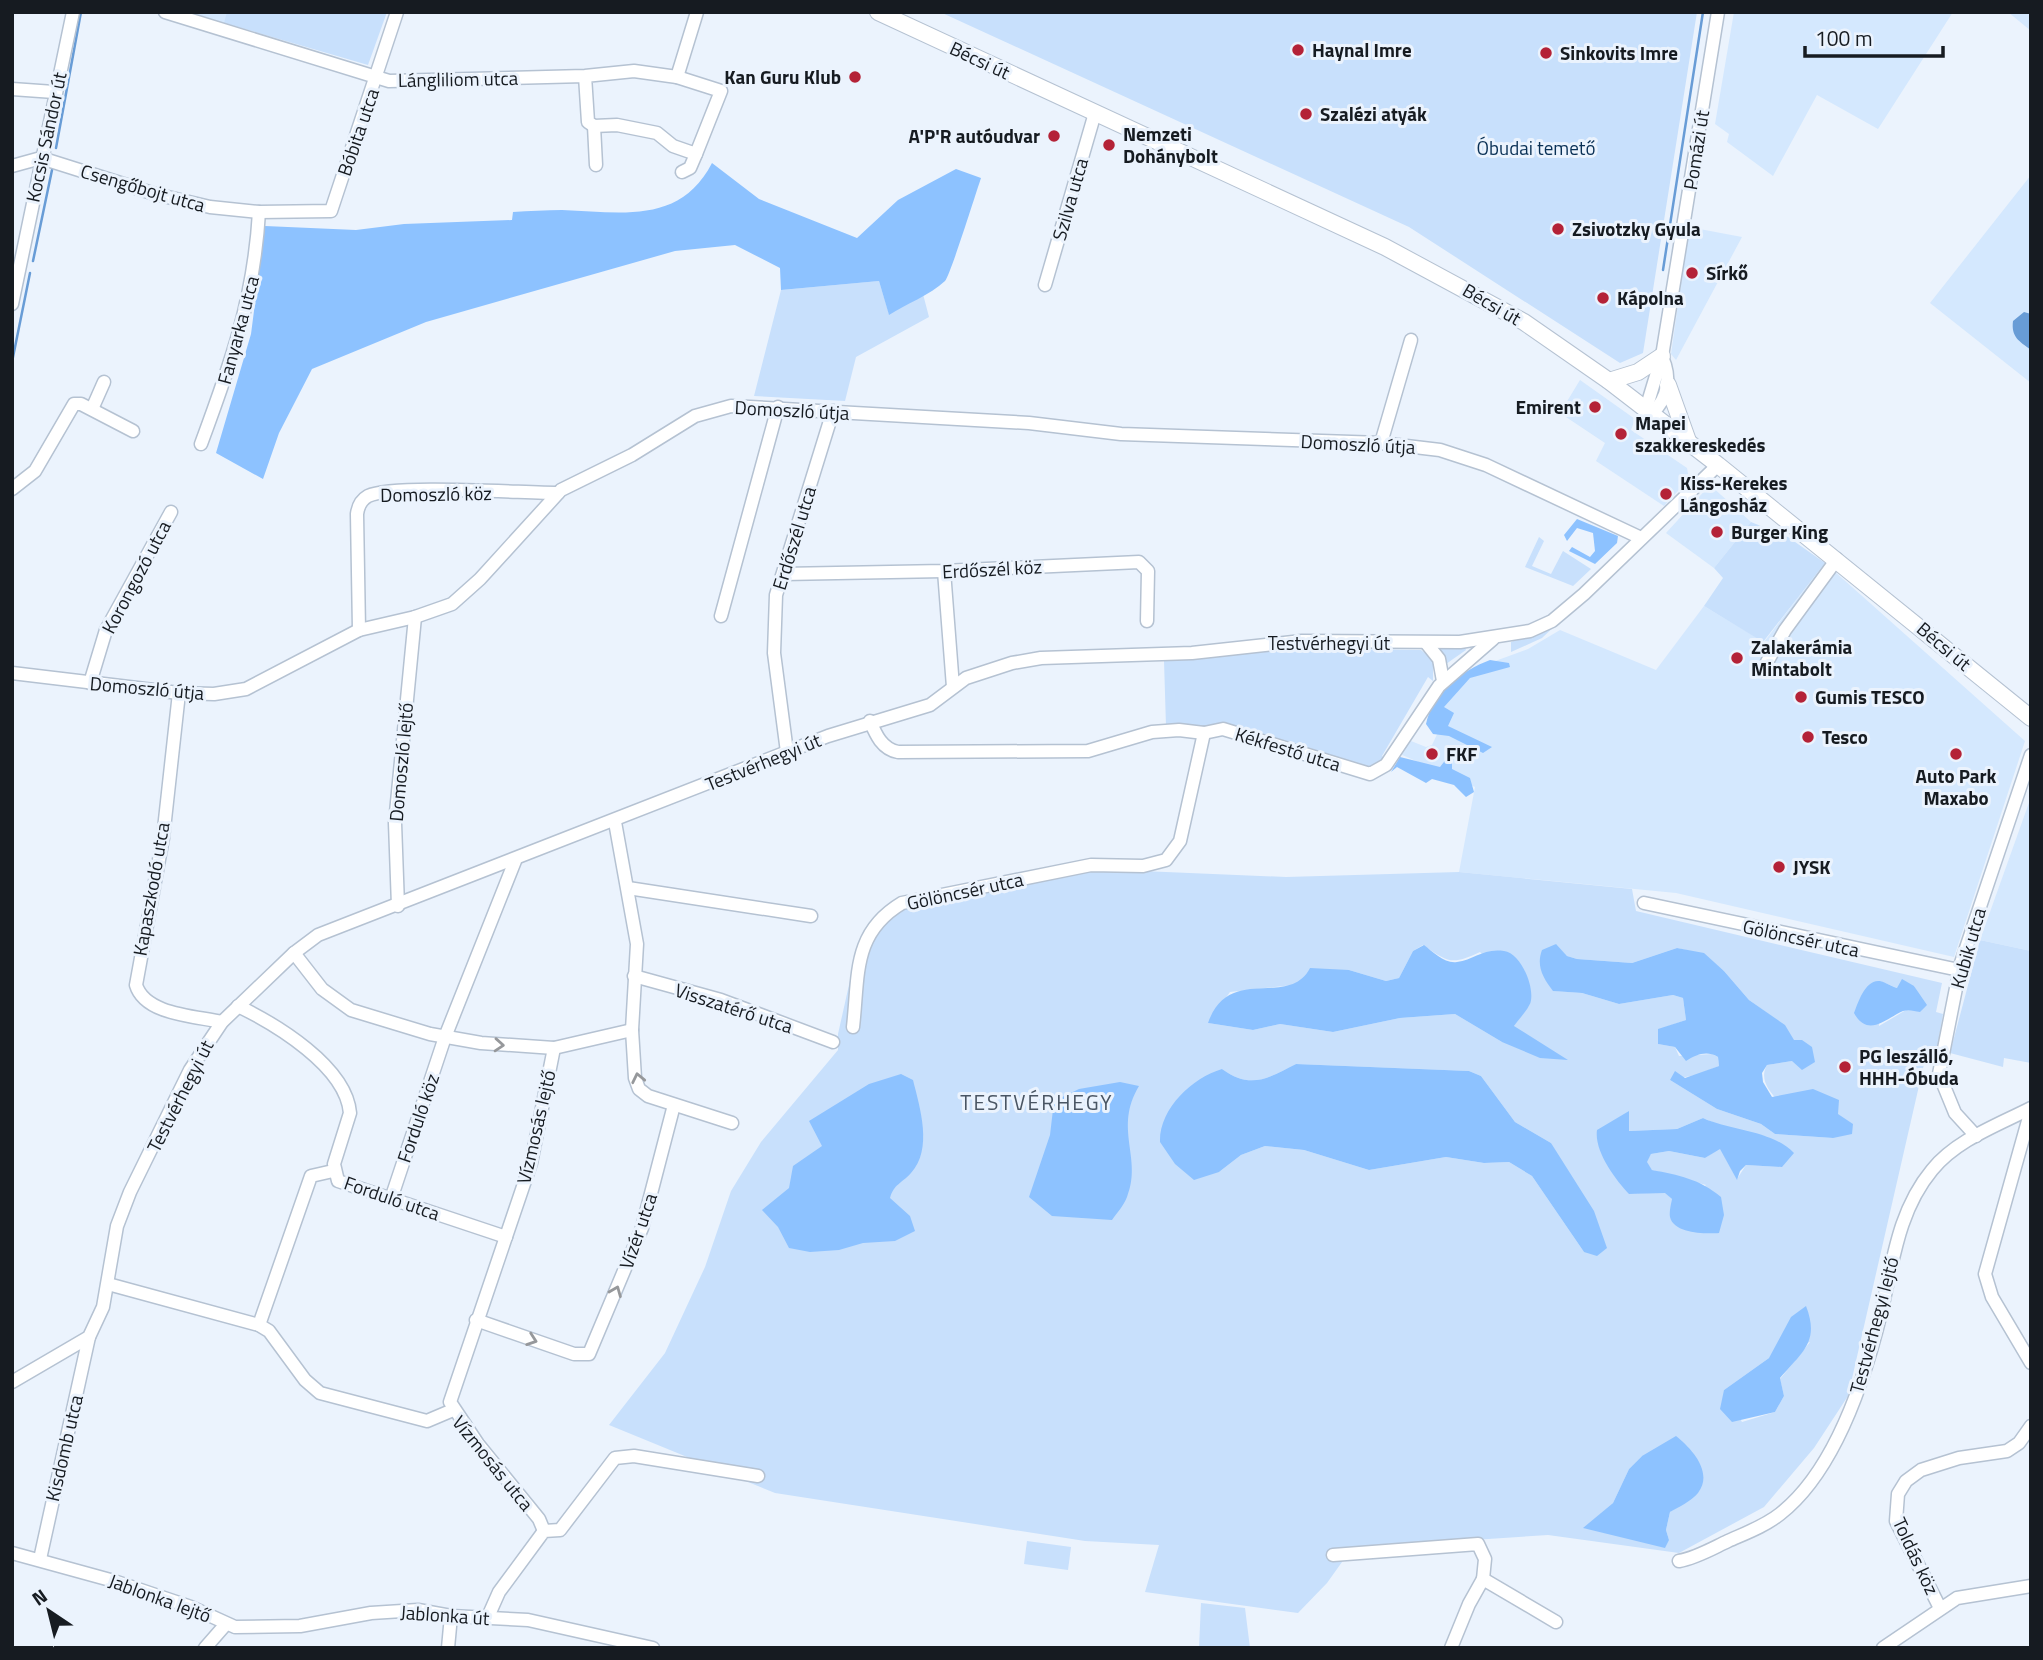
<svg xmlns="http://www.w3.org/2000/svg" width="2043" height="1660" viewBox="0 0 2043 1660" font-family="'Titillium Web',sans-serif">
<style>
.built{fill:#d4e8fe}
.green{fill:#c8e0fc;fill-rule:evenodd}
.forest{fill:#8dc2ff}
.water{fill:#689cd6}
.lines{fill:none;stroke-linecap:round;stroke-linejoin:round}
.stream{stroke:#689cd6;stroke-width:2.5}
.minor-casing{stroke:#b5c2d2;stroke-width:15}
.major-casing{stroke:#b5c2d2;stroke-width:18}
.minor{stroke:#fff;stroke-width:12}
.major{stroke:#fff;stroke-width:16}
.oneway{stroke:#96989b}
.poi-dot{fill:#b42237;stroke:#ebf3fd;stroke-width:2.5}
.labels{text-anchor:middle;stroke-width:6;stroke-linejoin:round;paint-order:stroke}
.poi-label{font-size:19px;font-weight:bold;fill:#161b21;stroke:#ebf3fd;text-anchor:start}
.street-label{font-size:19px;fill:#161b21;stroke:#ebf3fd}
.park-label{font-size:19px;fill:#093055;stroke:#ebf3fd}
.neighbourhood-label{font-size:21px;letter-spacing:2px;fill:#495563;stroke:#ebf3fd}
</style>
<rect width="100%" height="100%" fill="#ebf3fd"/>
<g class="built">
<path d="M189 12H227L228 15 224 23Z"/>
<path d="M1734 12H1953L1878 129 1817 95 1773 176 1727 142 1729 134 1715 124Z"/>
<path d="M2008 12H2031V31Z"/>
<path d="M2031 175V383L1930 303Z"/>
<path d="M1689 227 1742 237 1676 360 1671 354Z"/>
<path d="M1580 380 1635 419 1631 430 1687 468 1689 479 1664 506 1596 461 1605 443 1560 413Z"/>
<path d="M1710 485 1751 522 1714 568 1666 533Z"/>
<path d="M1825 563 2025 741 1954 957 1676 893 1459 872 1475 787 1400 754 1411 741 1426 747 1432 745 1440 728 1431 723 1468 671 1528 649 1560 630 1656 670 1704 606 1764 642Z"/>
<path d="M2031 797V951L1980 940Z"/>
</g>
<g class="green">
<path d="M227 12H387L368 65 224 23Z"/>
<path d="M940 12H1697L1643 353 1620 363 1409 227Z"/>
<path d="M879 281 889 314 923 294 929 317 856 357 845 401 754 396 781 290Z"/>
<path d="M1751 522 1788 537 1825 563 1763 642 1704 606 1723 578 1714 568Z"/>
<path d="M1539 537 1544 541 1532 566 1551 574 1563 551 1591 569 1573 586 1525 567Z"/>
<path d="M1558 623 1542 638 1511 652V642Z"/>
<path d="M1464 645 1466 650 1446 664 1437 647Z"/>
<path d="M1256 648 1421 650 1433 660V681L1428 677 1382 756 1385 759 1372 771 1216 727 1166 726 1164 661Z"/>
<path d="M1095 869 1286 877 1459 872 1632 889 1636 911 1942 983 1936 1012 1943 1014 1934 1066 1924 1064 1848 1396 1814 1448 1764 1507 1679 1553 1548 1535 1352 1548 1327 1583 1298 1613 1145 1592 1159 1545 1085 1541 775 1493 609 1425 665 1353 705 1267 731 1191 761 1142 838 1050V1034L853 967 878 928 903 907ZM1555 944 1567 956 1577 959 1632 963 1677 948 1704 954 1724 971 1749 1000 1781 1023 1794 1041 1802 1040 1792 1061 1767 1065C1750 1094 1812 1124 1833 1138L1775 1134 1761 1124 1717 1109 1670 1080 1696 1075 1719 1066 1718 1057 1712 1054 1679 1056 1675 1047 1658 1044 1666 1027 1686 1020 1683 998 1673 995 1619 1004 1582 993 1554 991ZM1423 945C1449 963 1452 965 1480 952L1530 1004 1502 1042 1455 1014 1400 1018 1333 1032 1280 1024 1253 1030 1208 1023 1230 992 1293 985 1305 979 1349 970 1386 981 1399 978 1413 951ZM1880 981 1897 988 1914 986 1919 995 1906 1010 1879 1026ZM1296 1064 1469 1071 1481 1076 1515 1122 1551 1143 1584 1252 1532 1176 1509 1162 1484 1163 1446 1157 1369 1170 1304 1150 1265 1146 1241 1155 1219 1172 1222 1069C1251 1090 1268 1078 1296 1064ZM1628 1112V1131L1677 1129 1703 1118 1721 1126 1768 1137 1782 1167 1746 1165 1737 1179 1720 1148 1705 1158 1669 1151 1651 1154 1646 1162 1652 1170 1706 1185 1670 1217 1672 1199 1665 1192 1629 1194ZM1810 1342 1780 1379 1784 1396 1775 1412 1742 1422 1724 1390 1769 1358ZM1642 1456 1702 1473 1699 1491 1670 1512 1666 1530 1669 1540 1584 1528 1613 1503 1629 1469Z"/>
<path d="M1980 940 2031 951V1063L2004 1058 2003 1067 1950 1053Z"/>
<path d="M1027 1541 1071 1547 1068 1570 1024 1564Z"/>
<path d="M1201 1603 1245 1608 1250 1648H1199Z"/>
</g>
<g class="forest">
<path d="M712 163 759 199 857 238 898 200 956 169 981 178C976 193 950 276 945 281 930 295 906 304 889 315L879 281 781 290 780 268 735 245 675 251 426 322 312 369 279 433 263 479 216 453 251 334 265 226 356 230 404 224 512 220 513 212C529 211 546 210 562 210 621 212 680 225 712 163Z"/>
<path d="M1577 519 1618 536 1617 543 1595 564 1569 551 1572 547 1590 557 1595 551 1593 533 1577 528 1567 541 1564 535Z"/>
<path d="M1490 660 1509 663 1510 667 1470 678 1444 707 1454 713 1448 726 1492 747 1483 753 1449 736 1433 734 1426 724C1433 692 1461 671 1490 660Z"/>
<path d="M1400 757 1440 767 1447 758 1452 761V769L1470 778 1474 792 1466 797 1454 785 1432 779 1426 783 1397 767 1391 772Z"/>
<path d="M1556 944 1567 956 1577 959 1632 963 1677 948 1704 953 1724 971 1749 1000 1785 1025 1794 1040H1802L1812 1047 1815 1062 1802 1070 1792 1061 1767 1065 1762 1073 1763 1082 1772 1097 1813 1089 1839 1100 1838 1114 1853 1124 1852 1134 1833 1138 1775 1134 1761 1124 1717 1109 1670 1080 1675 1071 1685 1078 1719 1066 1718 1057C1706 1050 1696 1055 1686 1061L1675 1047 1658 1044V1029L1686 1020 1683 998 1673 995 1619 1004 1582 993 1553 991C1543 978 1536 966 1542 950Z"/>
<path d="M1424 945C1433 952 1445 964 1457 962 1474 960 1483 948 1504 951 1521 953 1536 989 1530 1004 1526 1012 1519 1019 1514 1026L1568 1060 1540 1058 1502 1042 1455 1014 1400 1018 1333 1032 1280 1024 1253 1030 1208 1023C1229 963 1289 1009 1310 968L1349 970 1386 981 1399 978 1413 951Z"/>
<path d="M1902 979 1914 986 1927 1005 1920 1012C1914 1011 1909 1009 1903 1011 1885 1019 1868 1038 1854 1013 1858 1003 1865 979 1880 981 1885 982 1891 986 1897 988Z"/>
<path d="M1296 1064 1469 1071 1481 1076 1515 1122 1551 1143 1594 1211 1607 1248 1597 1256 1584 1252 1532 1176 1509 1162 1484 1163 1446 1157 1369 1170 1304 1150 1265 1146 1241 1155 1219 1172 1194 1180 1175 1164 1160 1142C1159 1109 1192 1078 1222 1069 1251 1090 1268 1078 1296 1064Z"/>
<path d="M901 1074 913 1080C920 1108 933 1149 911 1173 901 1184 894 1184 890 1198L910 1216 915 1231 895 1241 863 1243 839 1250 810 1252 789 1248 778 1227 762 1210 789 1188 793 1166 822 1146 809 1121 869 1084Z"/>
<path d="M1120 1082 1139 1086C1113 1129 1143 1158 1127 1197 1124 1205 1117 1213 1112 1220L1052 1216 1029 1197 1050 1135 1054 1101 1079 1089Z"/>
<path d="M1629 1111V1131L1677 1129 1703 1118C1731 1131 1772 1130 1794 1153L1782 1167 1746 1165 1740 1171 1737 1180 1720 1149 1705 1158 1669 1151 1651 1154 1647 1162 1652 1170C1678 1175 1700 1179 1721 1197L1724 1215 1719 1233C1706 1234 1674 1234 1670 1217 1669 1212 1671 1204 1672 1199L1665 1193 1629 1194C1615 1179 1594 1151 1597 1130Z"/>
<path d="M1806 1306C1820 1342 1802 1352 1780 1378L1784 1396 1775 1412 1732 1422 1720 1409 1724 1390 1769 1358 1791 1317Z"/>
<path d="M1676 1436C1691 1448 1714 1472 1698 1493 1691 1501 1679 1507 1670 1512L1666 1530 1669 1540 1665 1548 1583 1528 1613 1503 1629 1469 1642 1456Z"/>
</g>
<path class="water" d="M2024 312 2031 314V350C2019 341 2011 337 2013 321Z"/>
<g class="lines">
<g class="stream">
<path d="M56 148 81 12"/>
<path d="M33 261 52 170"/>
<path d="M1663 270 1703 12"/>
<path d="M12 362 30 273"/>
</g>
<defs>
<g id="minor">
<path d="M165 12 389 81 585 76 634 71 677 77 721 91 696 154 673 146 657 133 617 125 594 126 588 122 585 76"/>
<path d="M677 77 697 12"/>
<path d="M12 89 54 92"/>
<path d="M594 126 596 165"/>
<path d="M12 166 41 158 155 194 210 207 259 212 331 211 397 12"/>
<path d="M682 172 690 168 696 154"/>
<path d="M1045 285 1095 113"/>
<path d="M12 304 73 12"/>
<path d="M92 409 104 382"/>
<path d="M1646 409 1662 356 1718 12"/>
<path d="M1652 413C1669 398 1671 377 1662 357"/>
<path d="M1381 443 1411 340"/>
<path d="M201 444C231 363 254 299 259 212"/>
<path d="M12 489 35 471 74 404H81L133 431"/>
<path d="M944 571 953 687"/>
<path d="M783 574 944 571 1139 562 1148 571 1147 621"/>
<path d="M721 616 778 407"/>
<path d="M359 630 357 514C358 506 361 500 368 496 394 484 522 493 558 493"/>
<path d="M1427 644 1439 659 1443 681"/>
<path d="M1767 662 1785 630 1837 559"/>
<path d="M12 673 179 693 214 694 246 689 359 630 415 617 452 604 480 579 561 490 632 455 695 416 731 406 1029 423 1121 434 1381 443 1440 450 1486 465 1641 538"/>
<path d="M90 683 106 630 171 512"/>
<path d="M179 693 163 838 136 985C145 1015 196 1016 222 1022"/>
<path d="M870 721C876 735 882 749 898 752L1088 751 1152 732 1179 730 1204 733 1223 729 1370 774 1386 765 1439 686 1493 639"/>
<path d="M787 752 774 653 776 595 833 411"/>
<path d="M615 822 637 944 632 1030 635 1078 639 1089 648 1096 732 1123"/>
<path d="M628 888 811 916"/>
<path d="M1644 903 1959 970"/>
<path d="M398 906 395 823 415 617"/>
<path d="M294 953 322 989 351 1010 430 1034 481 1043 554 1048 632 1030"/>
<path d="M634 976 721 1000 833 1042"/>
<path d="M238 1006C275 1024 346 1066 350 1113L334 1164 338 1181 506 1237"/>
<path d="M853 1027C859 975 852 933 902 903L1091 865 1143 866 1166 860 1180 841 1204 733"/>
<path d="M2031 1110 1985 1274 1992 1297 2031 1363"/>
<path d="M1976 1136 1955 1113 1939 1074 1961 963 2031 755"/>
<path d="M391 1199 445 1037 515 861"/>
<path d="M108 1284 259 1325 269 1331 305 1380 320 1393 427 1421 453 1410"/>
<path d="M476 1320 574 1354H589L642 1228 674 1105"/>
<path d="M259 1325 311 1176 333 1171"/>
<path d="M12 1382 89 1337 103 1307 117 1226 130 1192 190 1070 222 1022 294 953 318 935 828 736 930 705 966 678 1012 663 1041 658 1192 653 1302 641 1460 642 1530 631 1552 621 1584 594 1718 465"/>
<path d="M544 1531 539 1519 478 1444 450 1402 531 1163 554 1048"/>
<path d="M12 1553 114 1581 191 1607 235 1627 300 1626 371 1613 418 1610 451 1616 528 1620 653 1648"/>
<path d="M1333 1555 1478 1544 1485 1559 1483 1579 1556 1622"/>
<path d="M40 1559 89 1337"/>
<path d="M1679 1561C1696 1558 1713 1548 1728 1541 1746 1533 1765 1526 1780 1514 1835 1471 1865 1378 1881 1313 1893 1262 1898 1211 1932 1170 1956 1140 1998 1125 2031 1108"/>
<path d="M1940 1608 1896 1521 1898 1494 1906 1481 1921 1470 1959 1458 2007 1451 2019 1443 2031 1426"/>
<path d="M487 1619 499 1592 544 1531 560 1530 615 1458 634 1456 758 1476"/>
<path d="M205 1648 226 1624"/>
<path d="M448 1648 451 1616"/>
<path d="M1451 1648 1469 1604 1483 1579"/>
<path d="M1883 1648 1957 1598 2031 1586"/>
</g>
<g id="major">
<path d="M878 12 1385 247 1524 322 1609 381 1718 465 2031 718"/>
<path d="M1609 381 1638 372 1662 356"/>
<path d="M1668 385 1688 441"/>
</g>
</defs>
<use href="#minor" class="minor-casing"/>
<use href="#major" class="major-casing"/>
<use href="#minor" class="minor"/>
<use href="#major" class="major"/>
</g>
<defs><path id="oneway-chevron" d="M-2-3.5L2.5 0L-2 3.5" fill="none" stroke-width="1.6" stroke-linecap="round" stroke-linejoin="round" transform="scale(1.75)"/></defs>
<g class="oneway">
<use href="#oneway-chevron" transform="translate(499 1045) rotate(4)"/>
<use href="#oneway-chevron" transform="translate(638 1078) rotate(-102)"/>
<use href="#oneway-chevron" transform="translate(616 1291) rotate(-68)"/>
<use href="#oneway-chevron" transform="translate(532 1340) rotate(19)"/>
</g>
<g class="poi-dot">
<circle cx="1298" cy="50" r="7"/>
<circle cx="1546" cy="53" r="7"/>
<circle cx="855" cy="77" r="7"/>
<circle cx="1306" cy="114" r="7"/>
<circle cx="1054" cy="136" r="7"/>
<circle cx="1109" cy="145" r="7"/>
<circle cx="1558" cy="229" r="7"/>
<circle cx="1692" cy="273" r="7"/>
<circle cx="1603" cy="298" r="7"/>
<circle cx="1595" cy="407" r="7"/>
<circle cx="1621" cy="434" r="7"/>
<circle cx="1666" cy="494" r="7"/>
<circle cx="1717" cy="532" r="7"/>
<circle cx="1737" cy="658" r="7"/>
<circle cx="1801" cy="697" r="7"/>
<circle cx="1808" cy="737" r="7"/>
<circle cx="1432" cy="754" r="7"/>
<circle cx="1956" cy="754" r="7"/>
<circle cx="1779" cy="867" r="7"/>
<circle cx="1845" cy="1067" r="7"/>
</g>
<g class="labels">
<g class="poi-label">
<text x="1312" y="57">Haynal Imre</text>
<text x="1560" y="60">Sinkovits Imre</text>
<text x="841" y="84" text-anchor="end">Kan Guru Klub</text>
<text x="1320" y="121">Szalézi atyák</text>
<text x="1123" y="141">Nemzeti<tspan x="1123" dy="22">Dohánybolt</tspan></text>
<text x="1040" y="143" text-anchor="end">A'P'R autóudvar</text>
<text x="1572" y="236">Zsivotzky Gyula</text>
<text x="1706" y="280">Sírkő</text>
<text x="1617" y="305">Kápolna</text>
<text x="1581" y="414" text-anchor="end">Emirent</text>
<text x="1635" y="430">Mapei<tspan x="1635" dy="22">szakkereskedés</tspan></text>
<text x="1680" y="490">Kiss-Kerekes<tspan x="1680" dy="22">Lángosház</tspan></text>
<text x="1731" y="539">Burger King</text>
<text x="1751" y="654">Zalakerámia<tspan x="1751" dy="22">Mintabolt</tspan></text>
<text x="1815" y="704">Gumis TESCO</text>
<text x="1822" y="744">Tesco</text>
<text x="1446" y="761">FKF</text>
<text x="1956" y="783" text-anchor="middle">Auto Park<tspan x="1956" dy="22">Maxabo</tspan></text>
<text x="1793" y="874">JYSK</text>
<text x="1859" y="1063">PG leszálló,<tspan x="1859" dy="22">HHH-Óbuda</tspan></text>
</g>
<g class="street-label">
<text transform="translate(980 60) rotate(25)" y="7">Bécsi út</text>
<text transform="translate(458 79) rotate(-1)" y="7">Lángliliom utca</text>
<text transform="translate(358 132) rotate(-71)" y="7">Bóbita utca</text>
<text transform="translate(46 137) rotate(-78)" y="7">Kocsis Sándor út</text>
<text transform="translate(1696 150) rotate(-81)" y="7">Pomázi út</text>
<text transform="translate(143 188) rotate(16)" y="7">Csengőbojt utca</text>
<text transform="translate(1070 199) rotate(-74)" y="7">Szilva utca</text>
<text transform="translate(1492 304) rotate(30)" y="7">Bécsi út</text>
<text transform="translate(238 330) rotate(-75)" y="7">Fanyarka utca</text>
<text transform="translate(792 410) rotate(3)" y="7">Domoszló útja</text>
<text transform="translate(1358 444) rotate(3)" y="7">Domoszló útja</text>
<text transform="translate(436 494) rotate(-1)" y="7">Domoszló köz</text>
<text transform="translate(794 538) rotate(-73)" y="7">Erdőszél utca</text>
<text transform="translate(992 569) rotate(-3)" y="7">Erdőszél köz</text>
<text transform="translate(136 577) rotate(-62)" y="7">Korongozó utca</text>
<text x="1329" y="650">Testvérhegyi út</text>
<text transform="translate(1944 646) rotate(40)" y="7">Bécsi út</text>
<text transform="translate(147 688) rotate(5)" y="7">Domoszló útja</text>
<text transform="translate(1288 749) rotate(17)" y="7">Kékfestő utca</text>
<text transform="translate(401 762) rotate(-85)" y="7">Domoszló lejtő</text>
<text transform="translate(763 762) rotate(-22)" y="7">Testvérhegyi út</text>
<text transform="translate(151 889) rotate(-80)" y="7">Kapaszkodó utca</text>
<text transform="translate(965 891) rotate(-12)" y="7">Gölöncsér utca</text>
<text transform="translate(1801 938) rotate(12)" y="7">Gölöncsér utca</text>
<text transform="translate(1968 948) rotate(-74)" y="7">Kubik utca</text>
<text transform="translate(734 1008) rotate(18)" y="7">Visszatérő utca</text>
<text transform="translate(180 1096) rotate(-63)" y="7">Testvérhegyi út</text>
<text transform="translate(418 1118) rotate(-71)" y="7">Forduló köz</text>
<text transform="translate(536 1127) rotate(-77)" y="7">Vízmosás lejtő</text>
<text transform="translate(392 1198) rotate(19)" y="7">Forduló utca</text>
<text transform="translate(638 1231) rotate(-71)" y="7">Vízér utca</text>
<text transform="translate(1874 1325) rotate(-75)" y="7">Testvérhegyi lejtő</text>
<text transform="translate(64 1448) rotate(-77)" y="7">Kisdomb utca</text>
<text transform="translate(493 1463) rotate(51)" y="7">Vízmosás utca</text>
<text transform="translate(1916 1556) rotate(65)" y="7">Toldás köz</text>
<text transform="translate(160 1598) rotate(20)" y="7">Jablonka lejtő</text>
<text transform="translate(445 1615) rotate(4)" y="7">Jablonka út</text>
</g>
<g class="park-label">
<text x="1536" y="155">Óbudai temető</text>
</g>
<g class="neighbourhood-label">
<text x="1037" y="1110">TESTVÉRHEGY</text>
</g>
</g>
<rect width="2043" height="1660" fill="none" stroke="#161b21" stroke-width="28"/>
<g transform="translate(49 1611) rotate(325)" stroke="#ebf3fd" stroke-width="5" paint-order="stroke">
<path d="M0-5L12 26L0 18L-12 26Z" fill="#161b21"/>
<text y="-10" font-size="19" font-weight="bold" text-anchor="middle" fill="#161b21">N</text>
</g>
<path d="M1805 46v10h138v-10" fill="none" stroke="#161b21" stroke-width="3.5"/>
<text x="1815" y="46" font-size="21" fill="#161b21" stroke="#ebf3fd" stroke-width="5" paint-order="stroke">100 m</text>
</svg>
